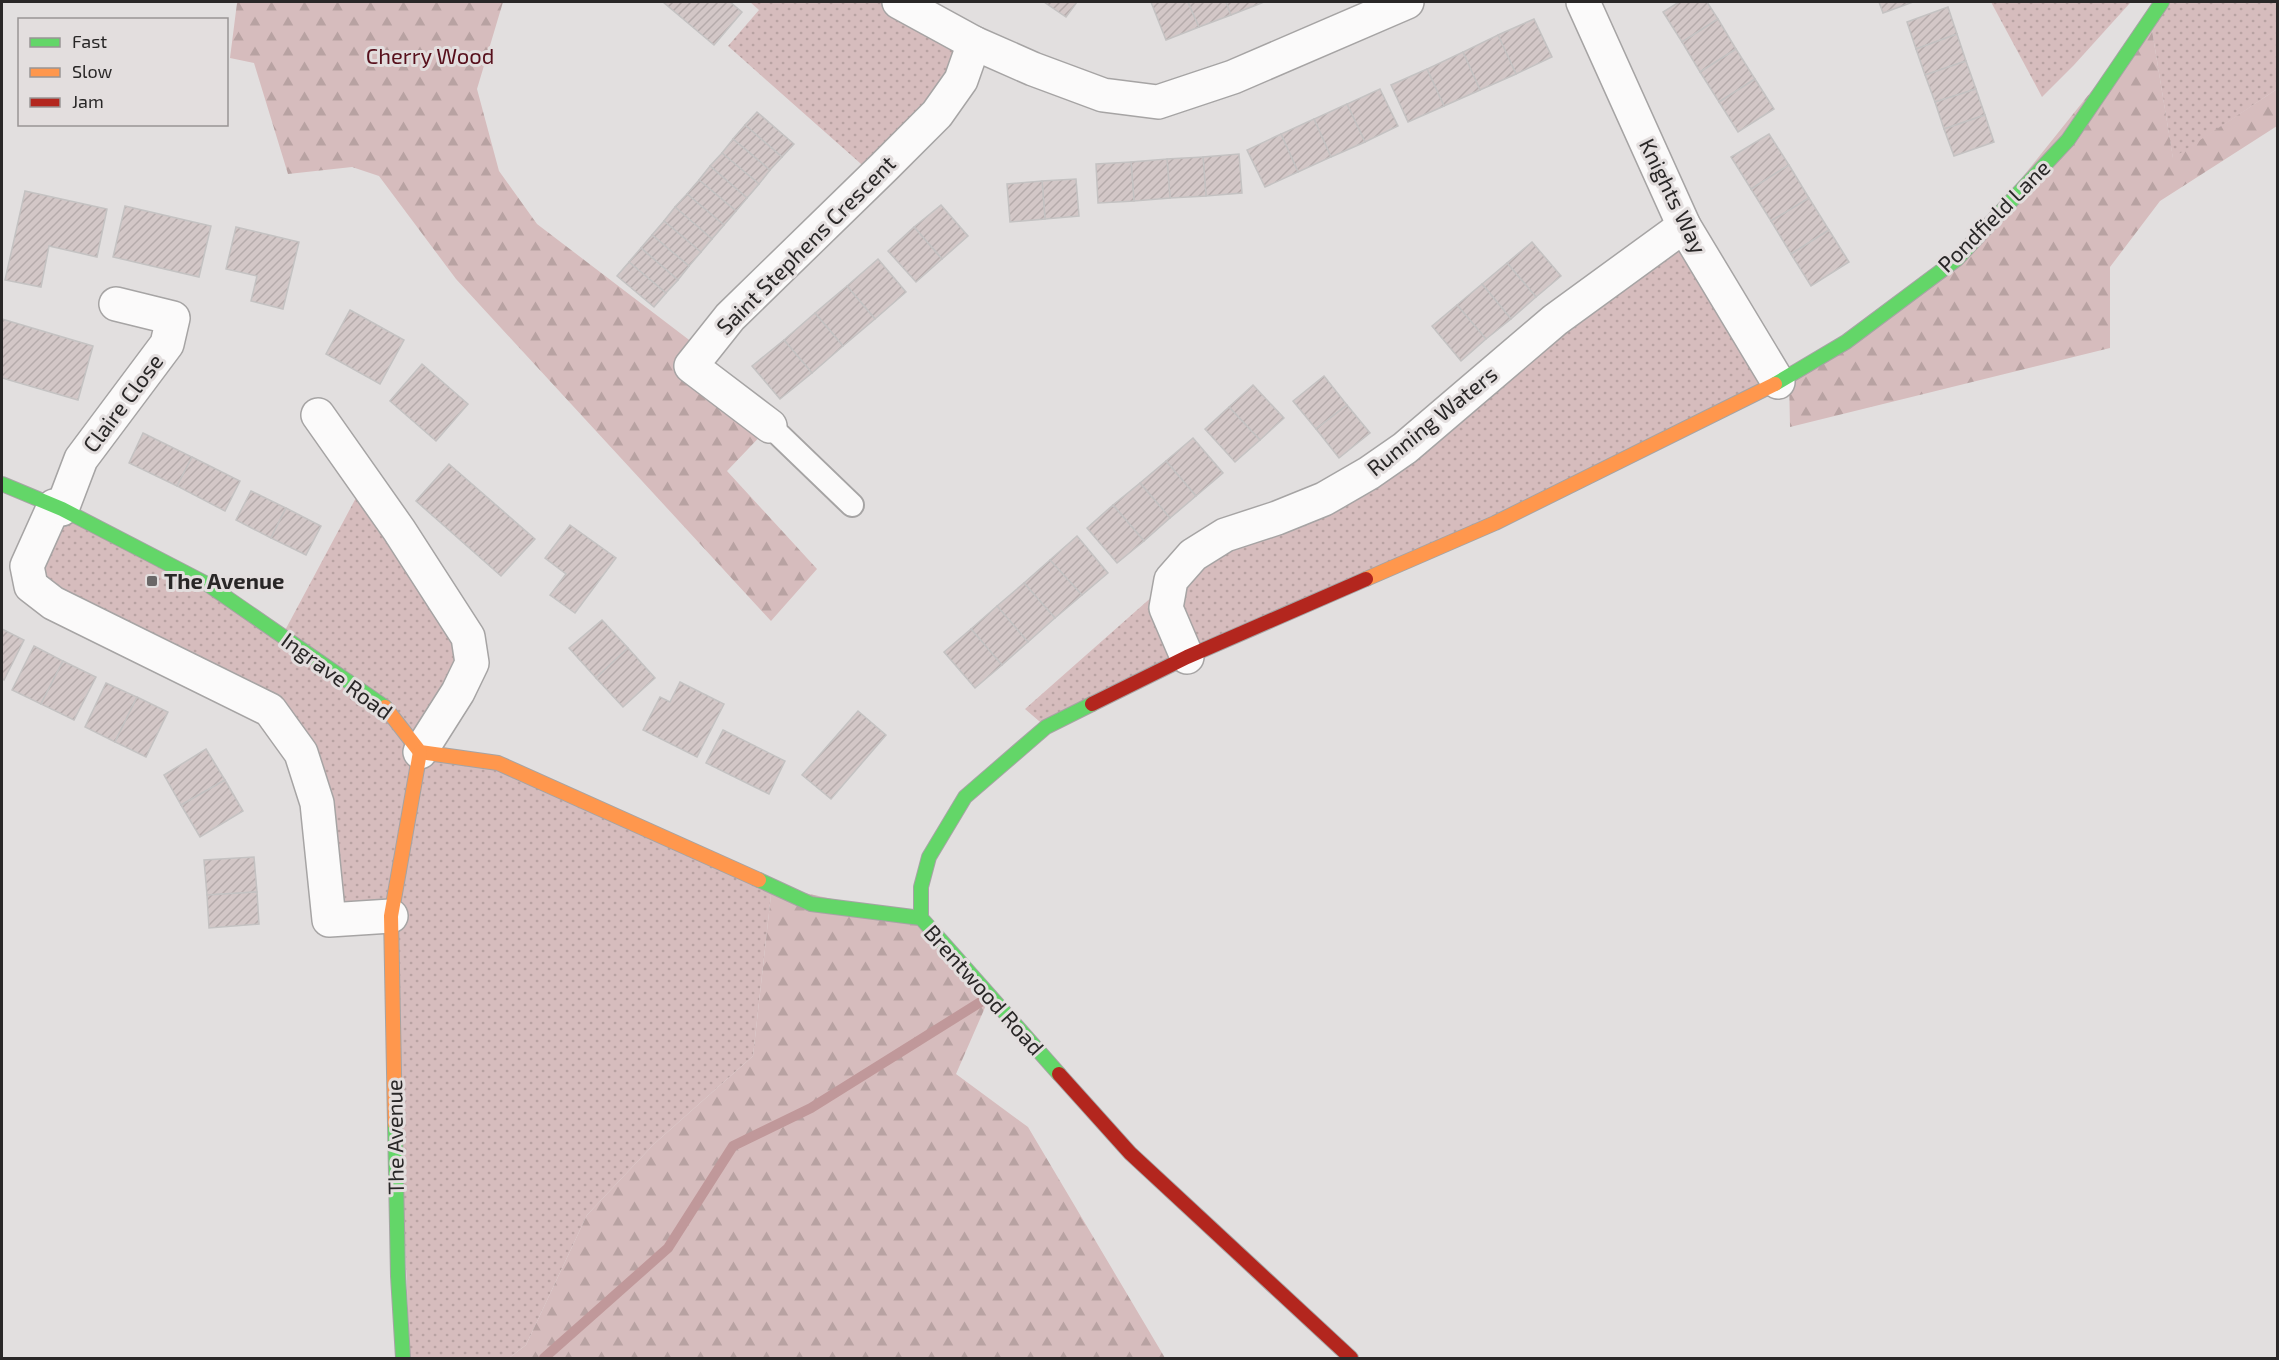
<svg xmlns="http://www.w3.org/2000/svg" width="2279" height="1360" viewBox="0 0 2279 1360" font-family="'Exo 2',sans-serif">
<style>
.green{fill:url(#green-dots)}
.forest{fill:url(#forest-firs)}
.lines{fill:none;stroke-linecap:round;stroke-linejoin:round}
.stream{stroke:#c0989a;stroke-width:10}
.building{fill:url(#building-hatch);stroke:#c4c2c2;stroke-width:1.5}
.lane-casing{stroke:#a6a4a4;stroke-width:26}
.street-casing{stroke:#a6a4a4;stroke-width:36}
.fast-casing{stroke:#a6a4a4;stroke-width:16}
.slow-casing{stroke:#a6a4a4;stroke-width:16}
.jam-casing{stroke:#a6a4a4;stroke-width:16}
.lane{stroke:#fbfafa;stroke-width:22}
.street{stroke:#fbfafa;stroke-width:33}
.fast{stroke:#63d668;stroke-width:14}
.slow{stroke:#ff974d;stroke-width:14}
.jam{stroke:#b3261e;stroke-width:14}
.poi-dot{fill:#6a6767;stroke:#e3dede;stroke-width:2}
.labels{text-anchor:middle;stroke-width:6;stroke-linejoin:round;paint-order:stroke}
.park-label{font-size:22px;fill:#57101c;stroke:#e3dede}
.street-label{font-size:22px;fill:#292727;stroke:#e3dede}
.poi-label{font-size:22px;font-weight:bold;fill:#292727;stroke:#e3dede;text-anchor:start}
</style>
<defs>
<pattern id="green-dots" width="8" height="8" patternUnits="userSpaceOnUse" patternTransform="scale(1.5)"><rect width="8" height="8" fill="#d6bcbd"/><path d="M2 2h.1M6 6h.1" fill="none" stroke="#b8a2a2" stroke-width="1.8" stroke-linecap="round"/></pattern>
<pattern id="forest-firs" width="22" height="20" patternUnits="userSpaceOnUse" patternTransform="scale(1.5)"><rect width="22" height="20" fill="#d6bcbd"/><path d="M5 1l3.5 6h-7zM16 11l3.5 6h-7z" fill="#b8a2a2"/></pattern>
<pattern id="building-hatch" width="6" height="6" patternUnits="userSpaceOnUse" patternTransform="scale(1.5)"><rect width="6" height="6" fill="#d3c7c7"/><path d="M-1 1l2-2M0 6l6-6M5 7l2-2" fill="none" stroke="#b5abab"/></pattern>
</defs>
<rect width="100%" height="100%" fill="#e2dfdf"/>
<g class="green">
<path d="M750 2H899L974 43 869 171 728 46 759 10Z"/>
<path d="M1991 2H2128L2130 3 2074 65 2042 97Z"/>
<path d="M2161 2H2277V89L2173 159 2150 18Z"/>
<path d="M1684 226 1778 382 1046 727 1025 709 1171 580 1324 499Z"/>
<path d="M365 481 468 637 420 751 495 768 772 886 753 1056 654 1144 587 1215 526 1345 509 1358H410L391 917 329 920 317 803 270 710 31 586 54 506 282 636Z"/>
</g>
<g class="forest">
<path d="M232 2H503L477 89 499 171 537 224 701 349 770 426 727 471 817 569 771 621 456 279 379 176 352 167 288 174 254 63 230 58 237 3Z"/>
<path d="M2150 18 2173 158 2277 89V126L2160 201 2110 267V348L1790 427 1789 378 1957 259Z"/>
<path d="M772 886 921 918 990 996 956 1074 1028 1127 1165 1358H509L526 1345 587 1215 654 1144 753 1056Z"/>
</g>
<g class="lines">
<path class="stream" d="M544 1358 668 1248 733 1146 811 1108 987 998"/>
</g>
<g class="building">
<path d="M663 2H730L742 12 714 45Z"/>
<path d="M1044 2H1077L1066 17Z"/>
<path d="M1151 2H1188L1199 27 1166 40Z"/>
<path d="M1188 2H1226L1231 15 1199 27Z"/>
<path d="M1226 2H1264L1231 15Z"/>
<path d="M1679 2H1707L1718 19 1682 42 1663 12Z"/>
<path d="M1879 2H1913L1883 13Z"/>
<path d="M1948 7 1957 34 1916 49 1907 22Z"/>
<path d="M1534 19 1552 57 1516 74 1498 35Z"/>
<path d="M1718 19 1736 49 1700 72 1682 42Z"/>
<path d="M1957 34 1966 61 1925 75 1916 49Z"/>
<path d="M1498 35 1516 74 1480 90 1463 52Z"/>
<path d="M1736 49 1755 79 1719 102 1700 72Z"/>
<path d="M1463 52 1480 90 1444 106 1427 69Z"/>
<path d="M1966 61 1976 89 1935 102 1925 75Z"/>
<path d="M1427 69 1444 106 1408 122 1391 85Z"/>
<path d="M1755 79 1774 109 1738 132 1719 102Z"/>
<path d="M1380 89 1398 126 1365 142 1347 104Z"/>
<path d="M1976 89 1985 115 1944 129 1935 102Z"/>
<path d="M1347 104 1365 142 1331 157 1314 119Z"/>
<path d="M757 112 794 144 782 157 745 125Z"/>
<path d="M1985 115 1994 142 1954 156 1944 129Z"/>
<path d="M1314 119 1331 157 1298 172 1281 134Z"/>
<path d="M745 125 782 157 770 170 733 139Z"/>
<path d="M1281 134 1298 172 1265 187 1247 150Z"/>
<path d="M1769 134 1789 165 1751 189 1731 157Z"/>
<path d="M733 139 770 170 759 184 722 153Z"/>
<path d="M722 153 759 184 747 198 710 166Z"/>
<path d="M1239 154 1242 193 1206 196 1203 157Z"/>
<path d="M1203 157 1206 196 1170 198 1167 159Z"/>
<path d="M1167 159 1170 198 1134 201 1131 162Z"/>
<path d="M1131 162 1134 201 1098 203 1096 164Z"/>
<path d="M1789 165 1809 198 1771 221 1751 189Z"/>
<path d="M710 166 747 198 736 211 699 180Z"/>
<path d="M1076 179 1079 216 1045 219 1042 181Z"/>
<path d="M699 180 736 211 724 225 687 194Z"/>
<path d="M1042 181 1045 219 1010 222 1007 184Z"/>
<path d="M25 191 107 209 97 257 49 246 41 287 5 280Z"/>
<path d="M687 194 724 225 712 239 675 207Z"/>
<path d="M1809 198 1829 230 1791 254 1771 221Z"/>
<path d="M941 205 968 236 942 259 914 227Z"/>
<path d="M125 206 211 226 199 277 113 257Z"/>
<path d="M675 207 712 239 701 252 664 221Z"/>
<path d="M664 221 701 252 689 266 652 235Z"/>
<path d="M236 227 299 242 283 309 251 301 257 276 226 269Z"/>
<path d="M914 227 942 259 916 282 888 251Z"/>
<path d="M1829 230 1849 262 1811 286 1791 254Z"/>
<path d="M652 235 689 266 678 280 641 248Z"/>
<path d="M1532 242 1561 276 1536 297 1507 263Z"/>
<path d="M641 248 678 280 666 293 629 262Z"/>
<path d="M878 259 906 292 875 319 847 286Z"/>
<path d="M629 262 666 293 654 307 617 276Z"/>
<path d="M1507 263 1536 297 1511 319 1482 284Z"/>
<path d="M1482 284 1511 319 1486 339 1457 305Z"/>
<path d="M847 286 875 319 843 346 815 313Z"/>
<path d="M1457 305 1486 339 1461 361 1432 326Z"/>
<path d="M350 310 404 340 380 384 326 354Z"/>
<path d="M815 313 843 346 812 373 784 340Z"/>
<path d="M2 319 93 346 78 400 2 378Z"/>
<path d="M784 340 812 373 780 399 752 366Z"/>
<path d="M422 364 468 404 436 441 390 401Z"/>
<path d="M1324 376 1347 405 1316 429 1293 401Z"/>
<path d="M1253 385 1284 418 1260 440 1229 407Z"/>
<path d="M1347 405 1370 433 1339 458 1316 429Z"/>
<path d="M1229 407 1260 440 1235 462 1205 429Z"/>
<path d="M143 433 192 457 177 486 129 463Z"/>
<path d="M1193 438 1223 473 1196 496 1166 461Z"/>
<path d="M192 457 240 481 225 511 177 486Z"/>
<path d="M1166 461 1196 496 1170 518 1140 483Z"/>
<path d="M449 464 535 539 501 576 416 501Z"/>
<path d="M1140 483 1170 518 1144 541 1113 505Z"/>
<path d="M251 491 286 508 271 538 236 520Z"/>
<path d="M1113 505 1144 541 1117 563 1087 528Z"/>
<path d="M286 508 321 526 306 555 271 538Z"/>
<path d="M570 525 616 558 575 613 550 595 566 574 545 558Z"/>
<path d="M1077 536 1108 573 1082 595 1050 560Z"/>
<path d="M1050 560 1082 595 1055 618 1024 583Z"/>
<path d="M1024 583 1055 618 1028 642 997 606Z"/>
<path d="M997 606 1028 642 1002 665 971 629Z"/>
<path d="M602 620 628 648 596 678 569 648Z"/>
<path d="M2 629 24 640 4 680 2 678Z"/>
<path d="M971 629 1002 665 975 688 944 652Z"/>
<path d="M34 646 63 661 41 704 12 690Z"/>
<path d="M628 648 655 678 623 707 596 678Z"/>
<path d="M63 661 96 677 74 720 41 704Z"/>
<path d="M680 682 724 704 697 757 643 730 660 697 670 702Z"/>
<path d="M106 683 137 697 115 742 85 727Z"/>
<path d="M137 697 168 712 146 757 115 742Z"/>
<path d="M858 711 886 735 831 799 802 775Z"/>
<path d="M723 730 785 761 769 794 706 763Z"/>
<path d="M206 749 225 780 181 805 164 775Z"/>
<path d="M225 780 243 811 200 837 181 805Z"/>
<path d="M254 857 257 892 207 895 204 860Z"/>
<path d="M257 892 259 924 209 928 207 895Z"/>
</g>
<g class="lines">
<defs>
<path id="lane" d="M770 426 852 505"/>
<g id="street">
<path d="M899 2 974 43 1033 69 1103 95 1158 102 1233 77 1407 2"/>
<path d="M1583 2 1684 226 1778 382"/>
<path d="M318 415 399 530 468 637 472 663 458 692 420 752"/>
<path d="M770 426 691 366 730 317 884 167 937 114 961 80 974 43"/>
<path d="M54 506 27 566 31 586 53 603 270 710 301 753 317 803 329 920 391 916"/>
<path d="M62 509 81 459 167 344 173 318 116 304"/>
<path d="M1187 657 1166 608 1171 580 1193 555 1225 535 1277 518 1324 499 1369 473 1405 448 1555 320 1684 226"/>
</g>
<g id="fast">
<path d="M1775 384 1846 342 1957 259 2068 140 2162 2"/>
<path d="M2 484 62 509 207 584 385 707"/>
<path d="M759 880 811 904 921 918 1059 1074"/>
<path d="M921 918V887L929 857 965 797 1046 727 1092 704"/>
<path d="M395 1124 398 1276 403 1358"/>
</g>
<g id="slow">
<path d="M1366 579 1495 523 1775 384"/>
<path d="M385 707 420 752 498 763 759 880"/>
<path d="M395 1124 391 916 420 752"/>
</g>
<g id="jam">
<path d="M1092 704 1187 657 1366 579"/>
<path d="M1059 1074 1130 1153 1351 1358"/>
</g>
</defs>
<use href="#lane" class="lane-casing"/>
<use href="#street" class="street-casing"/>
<use href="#fast" class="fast-casing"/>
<use href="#slow" class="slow-casing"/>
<use href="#jam" class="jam-casing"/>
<use href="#lane" class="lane"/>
<use href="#street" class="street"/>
<use href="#fast" class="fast"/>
<use href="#slow" class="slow"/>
<use href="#jam" class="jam"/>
</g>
<rect class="poi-dot" x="146" y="575" width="12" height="12" rx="3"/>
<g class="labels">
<g class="park-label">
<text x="430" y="64">Cherry Wood</text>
</g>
<g class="street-label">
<text transform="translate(1673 196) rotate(64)" y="8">Knights Way</text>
<text transform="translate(1994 216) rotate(-45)" y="8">Pondfield Lane</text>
<text transform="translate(806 245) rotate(-45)" y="8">Saint Stephens Crescent</text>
<text transform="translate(123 403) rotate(-53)" y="8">Claire Close</text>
<text transform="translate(1432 421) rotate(-39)" y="8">Running Waters</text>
<text transform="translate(337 676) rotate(36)" y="8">Ingrave Road</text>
<text transform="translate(984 990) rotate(48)" y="8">Brentwood Road</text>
<text transform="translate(395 1137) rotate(-91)" y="8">The Avenue</text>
</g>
<g class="poi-label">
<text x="164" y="589">The Avenue</text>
</g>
</g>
<rect width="2279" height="1360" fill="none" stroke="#292727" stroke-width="6"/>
<rect x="18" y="18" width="210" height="108" fill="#e3dede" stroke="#999595" stroke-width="1.5"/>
<rect x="30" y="38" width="30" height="9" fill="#63d668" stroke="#999595" stroke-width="1.5"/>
<text x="72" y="48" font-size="18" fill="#292727">Fast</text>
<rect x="30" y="68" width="30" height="9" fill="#ff974d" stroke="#999595" stroke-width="1.5"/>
<text x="72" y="78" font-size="18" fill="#292727">Slow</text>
<rect x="30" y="98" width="30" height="9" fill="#b3261e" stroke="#999595" stroke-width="1.5"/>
<text x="72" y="108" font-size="18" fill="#292727">Jam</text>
</svg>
